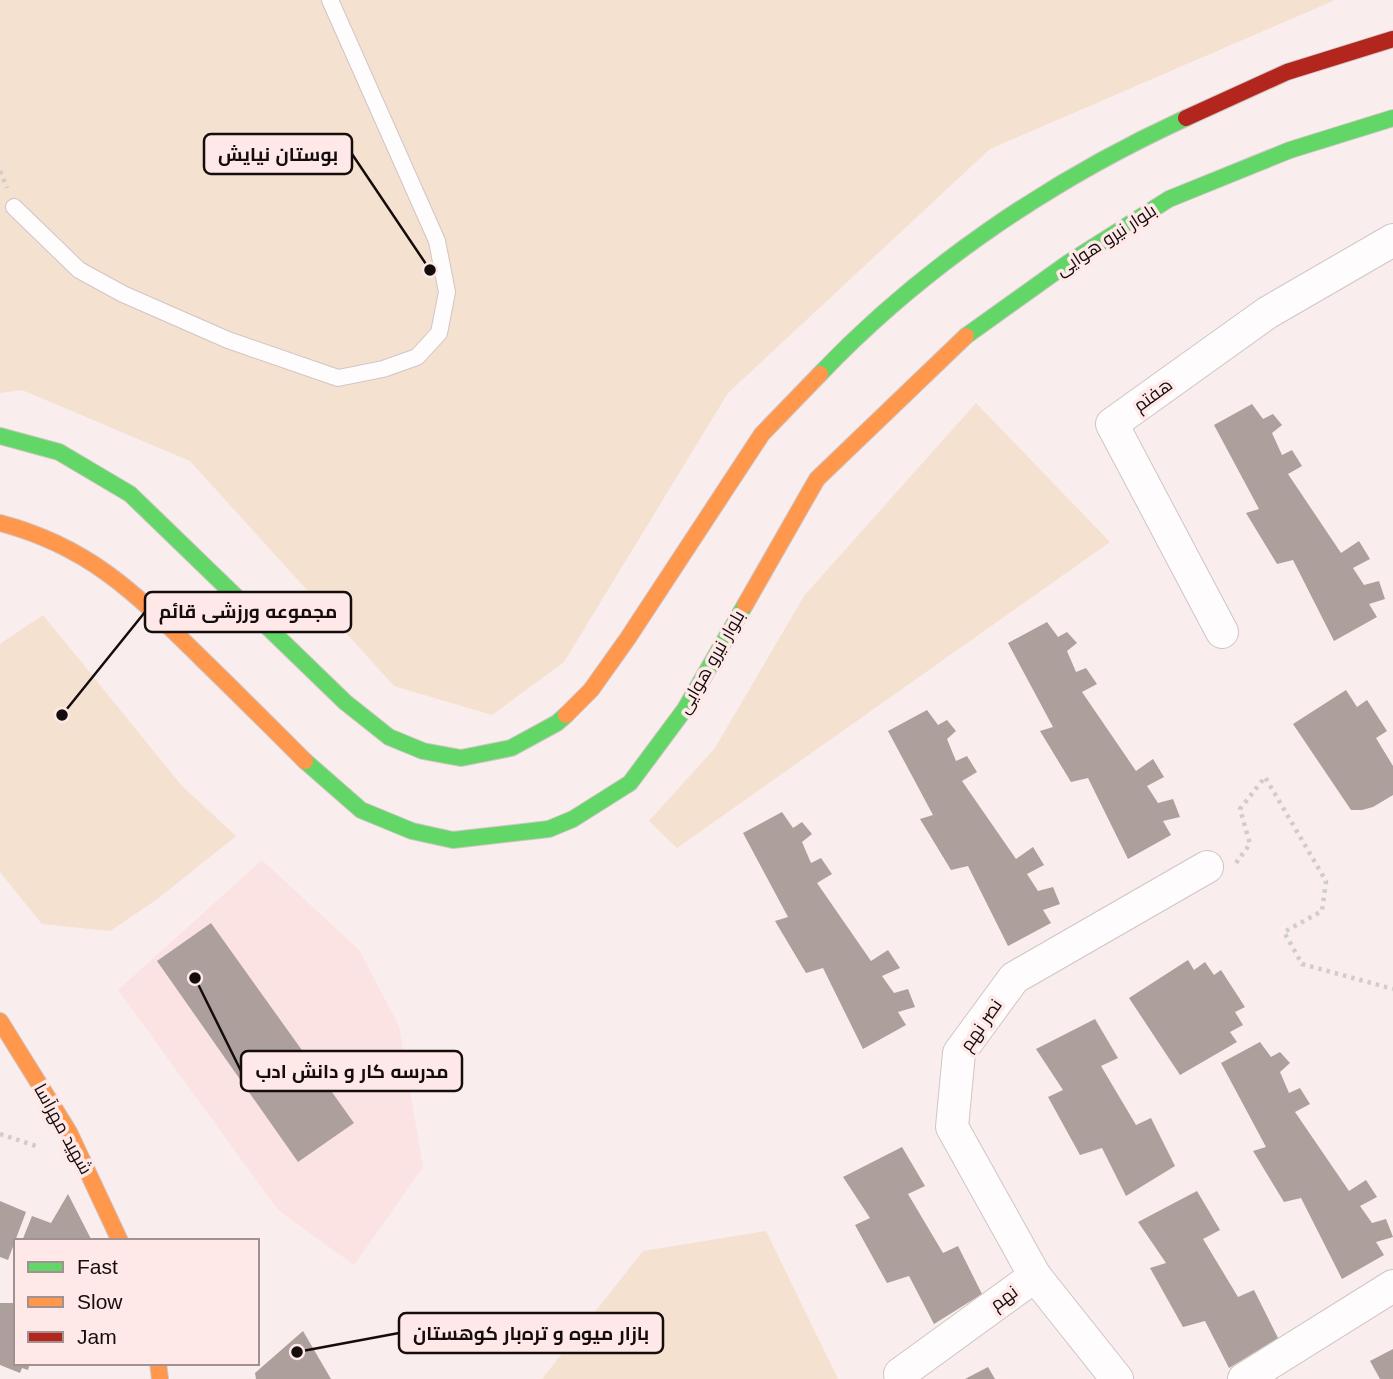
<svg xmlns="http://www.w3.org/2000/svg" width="1393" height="1379" viewBox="0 0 1393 1379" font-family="Helvetica,Cairo,sans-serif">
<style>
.built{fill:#fce3e3}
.green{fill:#f5e1d0}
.building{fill:#ac9f9c}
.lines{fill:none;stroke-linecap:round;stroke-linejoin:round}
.lane-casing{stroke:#d0c5c5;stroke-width:18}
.street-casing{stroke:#d0c5c5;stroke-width:34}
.fast-casing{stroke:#d0c5c5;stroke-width:18}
.slow-casing{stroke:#d0c5c5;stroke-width:18}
.jam-casing{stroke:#d0c5c5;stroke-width:18}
.path{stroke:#d0cdcd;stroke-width:4.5;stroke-dasharray:3.5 5;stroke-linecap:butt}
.lane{stroke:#fefcfc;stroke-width:16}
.street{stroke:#fefcfc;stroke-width:32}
.fast{stroke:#63d668;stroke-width:16}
.slow{stroke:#ff974d;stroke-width:16}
.jam{stroke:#b3261e;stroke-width:16}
.labels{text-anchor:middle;stroke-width:7;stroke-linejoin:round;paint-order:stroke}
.street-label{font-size:18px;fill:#150c0c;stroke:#fee9e8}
.leader{fill:none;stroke:#150c0c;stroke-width:2.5}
.callout-dot{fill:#150c0c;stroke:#fee9e8;stroke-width:2.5}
.callout{fill:#fee9e8;stroke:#150c0c;stroke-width:2.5}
.callout-label{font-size:19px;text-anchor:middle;font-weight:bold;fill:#150c0c}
</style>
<rect width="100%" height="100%" fill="#f9eded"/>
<path class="built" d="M262 860 359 950 399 1026 423 1167 354 1265 278 1210 118 990Z"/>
<g class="green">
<path d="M0 0H1333V1L990 149 728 393 564 662 492 715 394 686 190 461 22 390 0 393Z"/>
<path d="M976 403 1110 542 677 848 649 821 715 748 804 596Z"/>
<path d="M43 615 182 786 236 836 156 900 110 931 42 924 0 872V644Z"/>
<path d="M766 1231 838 1379H542L643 1251Z"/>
</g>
<g class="building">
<path d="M1252 404 1263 419 1273 414 1282 425 1272 433 1282 455 1292 450 1302 466 1288 474 1341 553 1359 541 1370 559 1353 568 1364 585 1379 581 1385 599 1369 604 1377 617 1334 641 1293 560 1277 564 1246 513 1259 509 1214 425Z"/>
<path d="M1047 622 1058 637 1067 632 1077 643 1067 651 1076 672 1086 668 1097 684 1082 692 1136 771 1153 759 1164 777 1147 786 1158 803 1173 799 1180 817 1163 821 1171 835 1128 859 1088 778 1071 782 1040 731 1053 727 1008 643Z"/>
<path d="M1346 690 1357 707 1367 700 1387 731 1376 738 1393 766V795L1373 807 1362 810H1351L1293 724Z"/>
<path d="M927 710 938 725 947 720 956 731 947 739 956 761 967 756 977 772 962 781 1016 859 1033 847 1044 865 1027 874 1038 891 1053 887 1060 904 1043 910 1051 923 1008 946 968 866 951 870 920 819 933 815 888 731Z"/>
<path d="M782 812 793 828 802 822 812 834 802 842 811 863 821 858 832 874 817 883 871 961 888 950 900 968 882 976 894 993 908 989 915 1007 898 1012 906 1025 863 1049 823 968 806 973 775 921 788 917 743 833Z"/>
<path d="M211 923 354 1123 298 1162 157 961Z"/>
<path d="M1188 960 1194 970 1205 962 1214 975 1221 970 1245 1007 1235 1012 1243 1025 1230 1032 1237 1042 1180 1075 1129 998Z"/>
<path d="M1095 1019 1118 1058 1101 1066 1136 1125 1151 1118 1175 1166 1126 1196 1102 1148 1080 1155 1048 1097 1063 1090 1036 1049Z"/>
<path d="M1260 1042 1271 1057 1280 1052 1290 1063 1280 1072 1289 1093 1300 1088 1310 1104 1295 1112 1349 1191 1366 1180 1377 1197 1360 1206 1372 1223 1386 1219 1393 1237 1376 1242 1384 1255 1342 1279 1301 1198 1284 1202 1253 1151 1266 1147 1221 1063Z"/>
<path d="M902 1147 925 1186 908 1194 943 1253 958 1246 982 1294 934 1324 909 1276 887 1283 855 1225 870 1218 843 1177Z"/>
<path d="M1197 1191 1220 1230 1203 1239 1238 1297 1254 1290 1278 1338 1229 1368 1205 1321 1183 1327 1150 1268 1166 1263 1138 1222Z"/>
<path d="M68 1194 91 1239 90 1241H22L32 1216 51 1223Z"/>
<path d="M0 1201 26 1212 8 1260 0 1257Z"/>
<path d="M0 1303H16V1363H30L28 1370 22 1368 20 1373 0 1365Z"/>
<path d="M303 1331 331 1379H256L255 1373Z"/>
<path d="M1393 1349V1379H1380L1370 1361Z"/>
<path d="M988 1367 995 1379H965Z"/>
</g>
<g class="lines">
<defs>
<path id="lane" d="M14 207 79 270 123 294 228 340 338 378 383 369 417 357 439 333 447 292 437 241 330 0"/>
<g id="street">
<path d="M1222 632 1112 424 1267 313 1393 240"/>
<path d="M1035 1276 952 1127 959 1053 1014 978 1207 867"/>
<path d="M900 1374 1035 1276 1117 1379"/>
<path d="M1244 1379 1393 1286"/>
</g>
<g id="fast">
<path d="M966 336 1068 263 1169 199 1290 150 1393 118"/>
<path d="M820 374C923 266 1051 180 1186 118"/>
<path d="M0 436 59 452 130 494 345 702 389 737 423 751 461 758 511 748 557 723 566 715"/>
<path d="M305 761 361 810 412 831 453 840 549 829 573 819 630 783 685 709 745 605"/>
</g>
<g id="slow">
<path d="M0 523C91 547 137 595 202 659 237 693 271 727 305 761"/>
<path d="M745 605 817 479 966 336"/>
<path d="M566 715 591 690 628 638 762 434 820 374"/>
<path d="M0 1021 69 1132 120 1241"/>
<path d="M158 1363 160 1379"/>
</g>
<path id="jam" d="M1186 118 1287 72 1393 39"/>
</defs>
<use href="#lane" class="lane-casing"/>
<use href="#street" class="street-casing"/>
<use href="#fast" class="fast-casing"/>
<use href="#slow" class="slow-casing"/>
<use href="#jam" class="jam-casing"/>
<g class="path">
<path d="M0 171 7 188"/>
<path d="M1236 863 1250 844 1240 809 1265 777 1326 881 1322 911 1284 932 1302 964 1393 989"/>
<path d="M0 1134 39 1147"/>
</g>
<use href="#lane" class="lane"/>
<use href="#street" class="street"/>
<use href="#fast" class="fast"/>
<use href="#slow" class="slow"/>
<use href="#jam" class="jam"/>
</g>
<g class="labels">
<g class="street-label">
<text transform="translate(1106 240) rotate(-33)" y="6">بلوار نیرو هوایی</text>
<text transform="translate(1153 395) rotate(-36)" y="6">هفتم</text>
<text transform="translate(711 662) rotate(-60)" y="6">بلوار نیرو هوایی</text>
<text transform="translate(981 1025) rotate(-55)" y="6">نصر نهم</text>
<text transform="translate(63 1129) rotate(61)" y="6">شهید مهرآسا</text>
<text transform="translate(1004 1298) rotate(-36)" y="6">نهم</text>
</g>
</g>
<path class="leader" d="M430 270L352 154M62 715L145 612M195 978L241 1071M297 1352L399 1333"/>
<g class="callout-dot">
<circle cx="430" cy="270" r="7"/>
<circle cx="62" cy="715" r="7"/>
<circle cx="195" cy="978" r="7"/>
<circle cx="297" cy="1352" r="7"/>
</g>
<g class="callout">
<rect x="204" y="134" width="148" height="40" rx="7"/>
<rect x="145" y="592" width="206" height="40" rx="7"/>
<rect x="241" y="1051" width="221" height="40" rx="7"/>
<rect x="399" y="1313" width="264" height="40" rx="7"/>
</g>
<g class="callout-label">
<text x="278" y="161">بوستان نیایش</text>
<text x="248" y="618">مجموعه ورزشی قائم</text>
<text x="352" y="1078">مدرسه کار و دانش ادب</text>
<text x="531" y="1340">بازار میوه و تره‌بار کوهستان</text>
</g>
<rect x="14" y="1239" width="245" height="126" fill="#fee9e8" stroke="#a19190" stroke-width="2"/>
<rect x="28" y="1262" width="35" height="10" fill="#63d668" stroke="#a19190" stroke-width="2"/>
<text x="77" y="1274" font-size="21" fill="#150c0c">Fast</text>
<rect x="28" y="1297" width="35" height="10" fill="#ff974d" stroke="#a19190" stroke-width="2"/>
<text x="77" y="1309" font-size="21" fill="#150c0c">Slow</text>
<rect x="28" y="1332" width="35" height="10" fill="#b3261e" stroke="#a19190" stroke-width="2"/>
<text x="77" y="1344" font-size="21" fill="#150c0c">Jam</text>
</svg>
